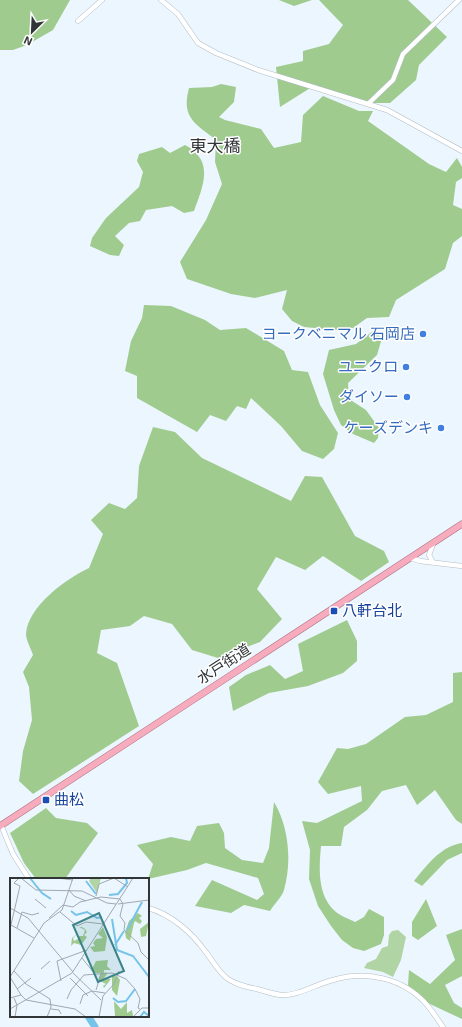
<svg xmlns="http://www.w3.org/2000/svg" width="462" height="1027" viewBox="0 0 462 1027" font-family="'Exo 2','Noto Sans JP',sans-serif">
<style>
.green{fill:#b0d4a3}
.forest{fill:#9fcb8f}
.lines{fill:none;stroke-linecap:round;stroke-linejoin:round}
.river{stroke:#76c3e9;stroke-width:7}
.tertiary-casing{stroke:#b3bdc5;stroke-width:5.5}
.trunk-casing{stroke:#b07585;stroke-width:7}
.tertiary{stroke:#fff;stroke-width:4.5}
.trunk{stroke:#f7acbe;stroke-width:6}
.shop-dot{fill:#3f7fe0;stroke:#fff;stroke-width:1.5}
.transit-dot{fill:#1a4fb4;stroke:#fff;stroke-width:1.5}
.labels{text-anchor:middle;stroke-width:3;stroke-linejoin:round;paint-order:stroke}
.shop-label{font-size:15px;fill:#366cbe;stroke:#fff;text-anchor:end}
.transit-label{font-size:15px;fill:#164399;stroke:#fff;text-anchor:start}
.street-label{font-size:15px;fill:#313538;stroke:#fff}
.quarter-label{font-size:17px;fill:#313538;stroke:#fff}
.inset-river{fill:none;stroke:#76c3e9;stroke-width:2}
.inset-road{fill:none;stroke:#a1a9af;stroke-width:1}
.view{fill:#3c848a;fill-opacity:0.15;stroke:#3c848a;stroke-width:2}
.inset-edge{fill:none;stroke:#313538;stroke-width:2}
</style>
<rect width="100%" height="100%" fill="#ecf6ff"/>
<path class="green" d="M398 930 406 937 401 960 393 977 383 972 364 968 367 963 376 959 382 948 388 946 389 935 392 931Z"/>
<g class="forest">
<path d="M0 0H70L53 30 27 45 13 50H0Z"/>
<path d="M279 0H312L294 6Z"/>
<path d="M319 0H408L447 37 419 65 416 80 390 103H362L315 85 280 107 276 67 303 61V51L329 44 343 25Z"/>
<path d="M221 84 236 87 234 102 219 117 225 120 261 129 274 148 301 142 303 115 323 96 359 111H373L368 121 429 164 446 172 457 158 462 167V178L456 182 453 205 462 209V236L453 243 445 269 396 300 389 317 367 318 353 328 337 330 304 327 292 321 282 309 287 290 255 298 231 294 187 279 180 262 206 220 222 184 215 162 216 140C195 123 181 118 189 88L212 87Z"/>
<path d="M185 145C215 161 203 186 194 211L184 213 172 206 146 210 140 221 129 223 115 236 124 245 119 256 110 255 90 246 92 238 106 218 139 187 143 172 137 161 139 154 162 147 170 153Z"/>
<path d="M144 305 171 306 205 320 220 330 246 328 284 351 292 370 308 372 320 405 338 433 334 449 323 459 302 451 281 426 251 398 246 409 237 406 226 421 210 415 197 432 137 398V376L125 371 131 341 142 318Z"/>
<path d="M373 331 382 338 377 355 348 383 349 399 366 410 379 428 378 438 374 443 353 434 341 425 334 410 323 374 329 350 356 344Z"/>
<path d="M153 427 175 432 202 458 291 501 305 476 322 477 355 536 384 551 389 562 361 581 323 556 305 570 276 557 257 589 282 619 260 642 218 658 192 650 172 624 144 616 130 626 101 630 97 653 117 663 139 726 33 794 19 781 23 751 32 720 29 687 23 672 33 655C31 649 26 640 26 634 28 606 66 579 89 568L103 534 91 520 109 503 125 509 137 498 139 466Z"/>
<path d="M347 620 357 641V661L343 673 308 686 269 693 233 711 229 687 246 675 270 665 285 679 303 671 298 644Z"/>
<path d="M462 672V824L456 820 435 790 417 805 406 785 382 791 367 810 344 827 341 846H321C319 868 317 896 336 912 341 916 349 919 355 922L364 917 369 909 384 917V935L381 944 364 951 353 948 342 940 331 926 318 906 309 879 310 850 302 821 317 823 362 801 361 786 328 794 318 782 337 748 348 749 366 744 405 717 426 715 453 702V673Z"/>
<path d="M274 802C289 827 292 862 284 890 282 897 274 904 270 911L244 905 231 913 195 906 212 880 257 900 264 894 258 878 206 863 187 870 148 879 153 864 137 845 171 837 190 841 197 826 219 823 224 833 225 848 242 860 263 863 269 848Z"/>
<path d="M46 808 56 818 87 823 98 833 65 879H36L24 863 10 833Z"/>
<path d="M462 843V853L447 860 422 886 414 881C426 866 441 846 462 843Z"/>
<path d="M426 899 437 926 418 940 412 936V922Z"/>
<path d="M462 929V976L445 985 454 1003 462 1008V1019L417 998 408 985 409 970 430 984 455 960 446 935Z"/>
</g>
<g class="lines">
<path class="river" d="M88 1016 95 1027"/>
<defs>
<g id="tertiary">
<path d="M161 0 178 14 198 43 216 53 258 70 387 110 462 151"/>
<path d="M78 21 102 0"/>
<path d="M369 103 393 80 403 54 459 0"/>
<path d="M411 558 420 561 462 566"/>
<path d="M433 562 429 555 433 544"/>
<path d="M1 825 13 854 29 879"/>
<path d="M148 908C171 914 192 933 205 951 213 961 218 972 228 979 237 985 247 987 257 989 264 991 273 994 281 995 298 996 316 984 333 980 366 970 404 978 427 1005 433 1012 438 1020 443 1027"/>
</g>
<path id="trunk" d="M0 826 462 524"/>
</defs>
<use href="#tertiary" class="tertiary-casing"/>
<use href="#trunk" class="trunk-casing"/>
<use href="#tertiary" class="tertiary"/>
<use href="#trunk" class="trunk"/>
</g>
<g class="shop-dot">
<circle cx="423" cy="334" r="4"/>
<circle cx="406" cy="367" r="4"/>
<circle cx="407" cy="397" r="4"/>
<circle cx="441" cy="428" r="4"/>
</g>
<g class="transit-dot">
<rect x="330" y="607" width="8" height="8" rx="2"/>
<rect x="42" y="796" width="8" height="8" rx="2"/>
</g>
<g class="labels">
<g class="shop-label">
<text x="415" y="339">ヨークベニマル 石岡店</text>
<text x="398" y="372">ユニクロ</text>
<text x="399" y="402">ダイソー</text>
<text x="433" y="433">ケーズデンキ</text>
</g>
<g class="transit-label">
<text x="342" y="616">八軒台北</text>
<text x="54" y="805">曲松</text>
</g>
<g class="street-label">
<text transform="translate(224 664) rotate(-33)" y="5">水戸街道</text>
</g>
<g class="quarter-label">
<text x="215" y="152">東大橋</text>
</g>
</g>
<g transform="translate(10 878)">
<rect width="139" height="139" fill="#ecf6ff"/>
<path d="M81 0H91L87 15 79 3Z" fill="#b0d4a3"/>
<path d="M128 35 132 38 129 40 132 43 130 46 125 43 124 45 120 63 116 60 115 54 119 43ZM139 44 136 58 131 59 130 51ZM69 49H72L75 51 77 54 74 57 77 59 71 67 64 65 61 68 62 60 69 54 63 60 64 63 68 61V58H73L75 52ZM93 49 97 59 95 73 84 74 80 69 85 68 83 65 86 61 93 60 88 56ZM98 82 97 88 101 92H94V95L96 94 97 96 94 100 101 101 94 110 93 108 96 106 88 102 91 95H85L82 91 86 83ZM102 97 108 99 110 102 107 118 102 112ZM104 123 111 131 117 124V135L122 132 123 138 105 139Z" fill="#9fcb8f"/>
<path class="inset-river" d="M20 0 32 15 41 21M76 3 86 16M99 17 108 16 117 5 116 0M61 33 66 37 77 34 87 40 92 39M102 41 107 72 123 78 139 99M117 52 132 24M105 67 114 53M103 120 108 124 116 123 125 111M130 139 134 134 139 138"/>
<path class="inset-road" d="M11 0 26 12 72 13 97 25 106 26M47 0 63 2M104 0 118 9M59 12 64 18 76 23M86 18 89 6 104 0M25 21 36 30M108 26 139 22M0 30 18 40 63 94M50 34 67 48 76 44 93 46M39 40 53 27 63 29 70 24 91 19 110 21 113 26 110 38 115 45 114 52 128 65 131 74 139 82M1 47 24 60M7 50 12 34 22 37 29 35M0 51 10 8 4 5 9 0M72 80 84 95M31 91 40 83M4 93 16 106 40 121 41 129 37 139M63 95 91 122M0 99 11 117M0 99 34 45 52 32 63 0M60 100 78 118M51 103 47 83 77 72M7 111 21 100M86 112 91 96M0 120 11 117 16 122M4 120 7 127 5 139M57 121 61 112 74 97 102 95 116 101 125 111 130 121 128 130 130 131M16 122 65 131 76 139M70 126 73 117 82 113 95 115M0 131 62 95 123 0M41 131 49 132 51 136M89 139 93 118 104 106 109 93M123 139 132 130H139"/>
<path class="view" d="M89 35 114 93 88 104 63 47Z"/>
<rect width="139" height="139" class="inset-edge"/>
</g>
<g transform="translate(32 32) rotate(204)" stroke="#ffffff" stroke-width="3" paint-order="stroke">
<path d="M0-3L7 15L0 10L-7 15Z" fill="#313538"/>
<text y="-6" font-size="11" font-weight="bold" text-anchor="middle" fill="#313538">N</text>
</g>
</svg>
